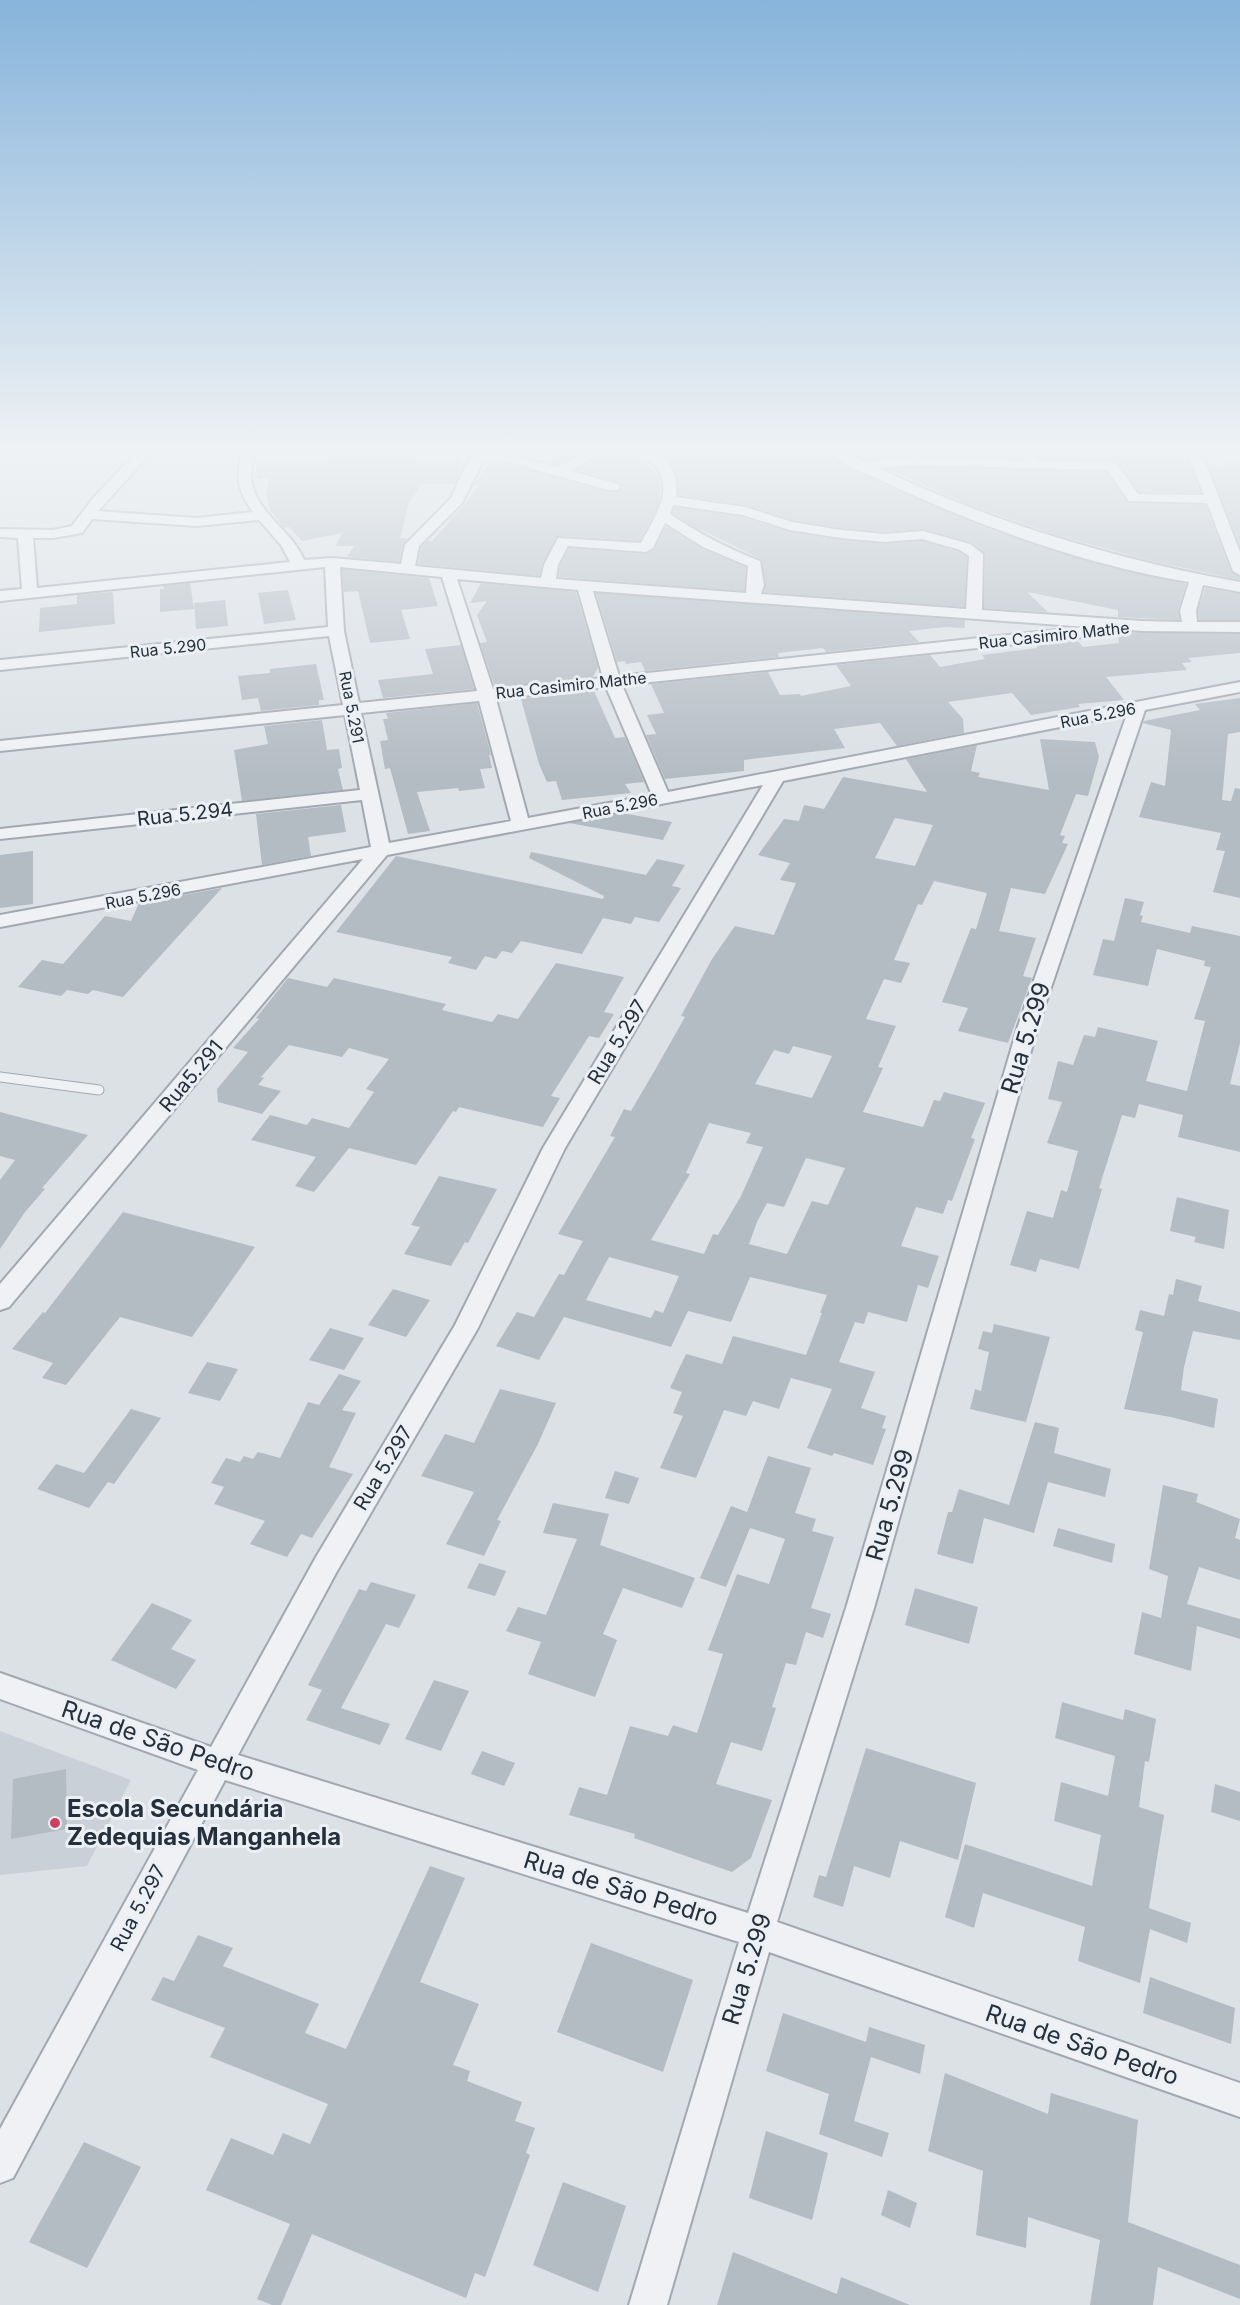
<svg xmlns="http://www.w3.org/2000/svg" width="1240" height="2305" viewBox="0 0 1240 2305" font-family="Inter,sans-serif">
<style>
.built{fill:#cad0d8}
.building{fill:#b3bbc3;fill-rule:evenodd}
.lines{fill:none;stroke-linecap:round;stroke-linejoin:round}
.service-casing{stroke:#a2a8b0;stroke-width:11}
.minor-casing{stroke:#a2a8b0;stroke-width:4}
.service{stroke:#eff1f5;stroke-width:9}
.minor{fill:#eff1f5;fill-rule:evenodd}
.poi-dot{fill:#cd3f63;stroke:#ebf0f4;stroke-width:2}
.labels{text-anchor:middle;stroke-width:6;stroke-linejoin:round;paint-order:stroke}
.far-street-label{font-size:16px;fill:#26303c;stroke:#ebf0f4}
.street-label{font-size:20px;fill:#26303c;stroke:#ebf0f4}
.near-street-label{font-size:24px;fill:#26303c;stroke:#ebf0f4}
.near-poi-label{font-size:24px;font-weight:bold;fill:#26303c;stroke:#ebf0f4;text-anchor:start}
</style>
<rect width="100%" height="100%" fill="#dce1e6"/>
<path class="built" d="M0 1731 131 1780 87 1866 0 1875Z"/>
<g class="building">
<path d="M335 454H406L405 458 418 457V460L460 459 459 473 454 484H422L409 503 400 538 408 539 403 545 399 562 347 557 354 546H336L342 533 302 541 289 527 284 528 270 510 266 494 269 478 257 479 256 458H278L277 462 334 457Z"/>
<path d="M560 454H578L557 465 545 462Z"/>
<path d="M602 454H639L659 477 661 485 658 505 640 541 558 536 542 564 539 576 418 564 421 547 428 541H432L464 505 479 485H474L490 462 493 460 607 492H618L622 488 619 482 577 470Z"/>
<path d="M661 454H830L854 471 991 530 1109 567 1186 584 1178 610 1179 620 1118 617V610L1027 592 1048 612 984 608 985 554 971 542 924 529 885 532 841 528 793 520 745 505 678 495 675 471 668 460Z"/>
<path d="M854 454H1017L1019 459 912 455 864 460Z"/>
<path d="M1036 454H1186L1201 493 1139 492 1116 461 1038 459Z"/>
<path d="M1227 459 1240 461V546L1209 467 1223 468Z"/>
<path d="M912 467 1106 472 1129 503 1205 505 1231 572 1240 577V580L1147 560 1056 535 967 504 887 469Z"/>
<path d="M675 507 742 517 790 532 841 540 885 544 922 541 959 552 967 557 964 607 764 592 766 585 761 559 693 526 673 513Z"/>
<path d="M666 526 702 549 746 567 744 591 559 577 560 566 569 548 646 554 655 549Z"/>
<path d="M342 569 429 578 438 606 401 610 410 639 370 643 358 591 344 592Z"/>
<path d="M190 583 194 609 160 612V589H164L163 586Z"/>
<path d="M481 583 576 592 598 667 593 677 495 687 480 643 487 642 477 615 487 601 470 603Z"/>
<path d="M1205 588 1240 594V620H1199L1198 611Z"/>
<path d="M288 590 296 620 264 624 258 593Z"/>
<path d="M111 592 113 593 115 624 39 632 40 608 77 604V595Z"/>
<path d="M596 593 965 620V628L946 627 909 631 919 642 826 652 823 648 778 653 779 657 645 671 641 662 626 664 625 661 617 662Z"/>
<path d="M225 600 228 626 196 629 194 603Z"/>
<path d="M1118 632 1240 634V653L1188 658 1192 662 1182 663 1187 670 1106 677 1124 700 1078 704 1080 707 1031 715 1012 693 948 702 963 719 964 733 897 746 880 723 834 729 845 748 744 760V771L665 779 646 735 656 734 647 715 664 713 651 684 768 672 780 695 800 694 801 696 851 686 836 665 930 655 940 667 985 659 982 655 1037 648 1036 644 1077 640 1083 647 1119 643Z"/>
<path d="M461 645 474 689 383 698 378 680 433 674 425 649Z"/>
<path d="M316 664 324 700H319V705L261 711 258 698 242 700 238 676 270 673V669Z"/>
<path d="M594 691 615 738 625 737 644 782 625 784 631 793 562 800 556 781 547 782 539 764 521 699Z"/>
<path d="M1240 698V732L1228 734 1222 800 1231 801 1235 788 1240 789V898L1213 892 1225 851 1216 850 1221 833 1139 817 1151 782 1165 786 1171 730 1143 723 1144 721 1200 710 1195 704Z"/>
<path d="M477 703 491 755H489L492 768 480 769 485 788 459 791 458 788 417 792 430 831 408 834 390 768 385 769 380 741 388 740 383 719H388L386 713Z"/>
<path d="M322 720 327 750 339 749 342 768 338 769 343 790 242 801 234 750 268 744 264 726Z"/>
<path d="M1040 739 1095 742 1099 757 1088 796 1076 794 1060 835 1065 836 1062 843 1068 844 1045 894 1011 888 999 931 1036 938 1023 976 1032 978 1008 1043 958 1031 968 1008 942 1002 971 928 976 929 987 893 934 881 922 905 918 904 894 960 910 963 901 983 884 979 866 1019 896 1026 878 1067 883 1068 863 1112 923 1127 934 1100 940 1101 944 1092 985 1103 971 1138 975 1139 952 1201 948 1200 943 1214 916 1207 901 1246 939 1256 928 1288 918 1285 907 1322 868 1312 864 1324 855 1322 839 1362 875 1372 861 1408 886 1416 882 1428 886 1429 873 1465 834 1453 832 1456 807 1448 832 1389 791 1378 779 1409 753 1401 746 1416 724 1410 696 1478 660 1468 683 1416 673 1413 682 1392 670 1388 686 1354 722 1364 733 1336 806 1355 822 1313H820L827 1295 750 1277 731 1322 688 1311 671 1347 564 1317 539 1360 496 1346 517 1312 534 1317 559 1274 564 1275 583 1241 558 1234 615 1137 610 1136 624 1109 631 1111 655 1070 685 1017 681 1016 712 959 735 926 774 935 796 883 780 880 790 863 758 855 784 819 799 821 804 805 824 809 843 777 927 792 906 759 977 745 971 771 980 773 978 777 1049 790ZM895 818 933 825 915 866 875 858ZM793 1046 832 1056 812 1098 755 1084 774 1050 789 1054ZM709 1123 751 1133 746 1143 763 1147 741 1196 718 1235 713 1234 704 1254 651 1240 690 1174 686 1173ZM806 1158 845 1168 828 1205 812 1201 787 1254 749 1244 757 1222 767 1203 784 1207ZM609 1257 679 1276 663 1313 655 1310 651 1318 586 1300Z"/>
<path d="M341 805 346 832 308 837 311 856 262 865 256 814Z"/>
<path d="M622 813 672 822 663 840 569 823Z"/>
<path d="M33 851V904L0 908V855Z"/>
<path d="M531 852 646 875 657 859 685 865 672 886 681 888 659 922 635 917 631 924 603 918 582 954 521 941 512 953 502 951 496 959 485 956 476 970 448 963 452 957 336 932 396 856 603 899 604 896 529 858Z"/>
<path d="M222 888 123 997 93 990 88 994 67 990 61 996 18 987 42 960 63 964 105 916 131 921 139 903Z"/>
<path d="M1125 898 1144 902 1140 915 1143 916 1141 922 1190 933 1192 926 1240 936V1043L1230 1084 1240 1086V1152L1178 1137 1183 1115 1139 1104 1135 1118 1122 1115 1099 1188 1102 1189 1079 1269 1040 1259 1036 1272 1010 1265 1027 1211 1053 1218 1061 1190 1067 1192 1078 1151 1047 1143 1062 1102 1048 1099 1058 1061 1073 1065 1084 1035 1095 1037 1098 1027 1158 1041 1146 1081 1187 1091 1205 1021 1194 1019 1211 967 1204 966 1205 961 1157 949 1148 986 1093 975 1103 939 1114 941Z"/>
<path d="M556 963 624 977 604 1012 614 1014 599 1038 589 1036 551 1096 560 1098 543 1127 459 1107 456 1112 453 1111 416 1165 349 1148 314 1192 295 1186 316 1157 251 1140 270 1115 307 1125 312 1118 349 1128 374 1092 366 1089 389 1059 349 1048 342 1057 289 1045 261 1077 264 1078 258 1085 281 1091 262 1114 218 1102 217 1089 248 1052 233 1048 259 1019 256 1018 288 978 327 987 334 978 446 1004 442 1010 492 1022 498 1014 518 1019Z"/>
<path d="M0 1112 88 1135 42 1188 45 1189 25 1212 0 1249V1180L15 1160 0 1156Z"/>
<path d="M439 1176 497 1189 468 1243 465 1242 451 1266 404 1254 420 1227 411 1225Z"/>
<path d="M1177 1197 1229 1210 1224 1249 1194 1242 1196 1237 1170 1231Z"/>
<path d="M123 1212 255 1247 192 1337 120 1317 66 1385 42 1378 53 1363 12 1349 43 1312 45 1313Z"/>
<path d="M1176 1279 1202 1286 1198 1301 1240 1312V1340L1193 1331 1184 1367 1181 1390 1218 1399 1214 1428 1171 1417 1124 1409 1143 1332 1135 1330 1140 1310 1164 1316 1169 1294 1173 1295Z"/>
<path d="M393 1289 430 1300 406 1337 368 1325Z"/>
<path d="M994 1324 1050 1337 1026 1422 970 1409 975 1389 981 1391 989 1352 978 1349 983 1331 992 1333Z"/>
<path d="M330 1328 364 1338 344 1370 309 1360Z"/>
<path d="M207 1362 238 1369 220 1401 188 1393Z"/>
<path d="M339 1374 361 1381 342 1410 356 1413 329 1467 353 1474 312 1538 301 1534 287 1557 250 1544 265 1521 214 1504 224 1487 211 1483 226 1458 240 1462 244 1456 253 1459 258 1452 280 1458 308 1402 319 1405Z"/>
<path d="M500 1389 556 1403 538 1444 497 1520 501 1521 484 1556 446 1544 474 1492 421 1476 445 1434 474 1443Z"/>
<path d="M131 1409 161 1418 114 1484 108 1482 89 1508 37 1489 56 1464 84 1473Z"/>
<path d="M1035 1422 1059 1428 1054 1453 1111 1469 1105 1497 1048 1482 1034 1533 984 1518 973 1564 937 1554 948 1512H952L959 1489 1009 1505Z"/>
<path d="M768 1456 811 1468 795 1513 816 1519 812 1531 834 1537 811 1608 831 1614 823 1638 806 1632 796 1665 786 1663 772 1707 776 1708 762 1751 731 1742 716 1784 772 1800 751 1858 732 1872 634 1838 635 1834 569 1815 579 1787 607 1795 630 1726 668 1736 673 1725 697 1733 723 1654 708 1650 737 1574 769 1584 785 1539 750 1528 726 1587 700 1578 731 1506 747 1512Z"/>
<path d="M615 1471 639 1478 629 1504 605 1498Z"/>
<path d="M1163 1485 1198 1494 1196 1502 1240 1519 1235 1538 1240 1540V1580L1199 1567 1187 1604 1240 1619V1639L1197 1626 1191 1671 1134 1654 1142 1612 1161 1618 1168 1576 1149 1569Z"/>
<path d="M553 1503 609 1514 600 1545 695 1578 682 1608 623 1588 603 1634 617 1640 595 1697 528 1674 541 1642 506 1631 518 1607 546 1615 577 1539 543 1533Z"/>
<path d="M1058 1528 1115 1544 1112 1563 1053 1546Z"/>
<path d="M479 1563 506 1571 495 1596 467 1588Z"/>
<path d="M371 1582 416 1595 399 1628 386 1624 341 1708 390 1724 380 1745 306 1720 322 1690 308 1685 359 1589 366 1591Z"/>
<path d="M915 1588 978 1607 969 1644 905 1625Z"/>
<path d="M152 1603 192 1620 171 1649 196 1660 176 1689 111 1660Z"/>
<path d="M434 1680 469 1691 441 1751 405 1739Z"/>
<path d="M1062 1702 1123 1720 1125 1709 1156 1719 1149 1762 1145 1761 1139 1807 1164 1815 1149 1908 1191 1923 1187 1943 1150 1929 1140 1983 1078 1961 1085 1927 983 1893 974 1928 945 1917 965 1844 1092 1886 1101 1835 1054 1821 1061 1782 1108 1796 1115 1756 1055 1738Z"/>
<path d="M866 1748 976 1783 958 1860 900 1841 890 1878 854 1866 843 1907 813 1897 819 1875 826 1877Z"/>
<path d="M482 1751 515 1763 504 1786 471 1774Z"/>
<path d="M66 1769 67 1829 11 1839 13 1779Z"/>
<path d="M1215 1784 1240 1792V1821L1211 1812Z"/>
<path d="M430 1866 465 1878 420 1982 479 2004 453 2065 470 2071 467 2081 522 2102 515 2121 535 2128 526 2153 530 2155 485 2277 475 2273 466 2298 312 2234 281 2305H272L257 2299 290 2224 206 2190 231 2138 273 2155 283 2133 310 2144 328 2104 210 2057 225 2028 151 2000 163 1977 174 1981 198 1935 233 1948 223 1966 319 2004 305 2033 346 2049Z"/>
<path d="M591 1943 693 1980 663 2072 557 2032Z"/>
<path d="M1150 1977 1235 2008 1231 2044 1143 2013Z"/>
<path d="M783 2013 866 2042 869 2027 925 2045 920 2074 871 2057 854 2121 889 2133 882 2157 819 2134 829 2094 766 2071Z"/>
<path d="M945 2073 1048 2114 1051 2093 1138 2120 1128 2222 1240 2265V2299L1158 2267 1153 2305H1090L1100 2240 1028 2217 1026 2248 976 2235 983 2171 928 2151Z"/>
<path d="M766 2131 828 2153 812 2220 749 2198Z"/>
<path d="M84 2142 141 2167 87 2268 29 2242Z"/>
<path d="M563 2182 626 2206 598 2292 533 2265Z"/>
<path d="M888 2190 917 2203 910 2228 881 2215Z"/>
<path d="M733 2252 837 2294 841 2277 910 2305H717Z"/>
</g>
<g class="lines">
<defs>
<path id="service" d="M0 1077 99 1090"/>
<g id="minor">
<path d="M135 454H150L98 511 196 518 253 512C237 490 237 480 241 454H255C253 462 250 470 251 478 254 512 292 530 304 560L332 558 401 564 405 545 451 498 464 468 472 457 479 454H508L557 467 583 454H600L571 471 618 484 620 487 618 490H608L493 458 482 463 462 503 419 546 415 566 541 578 544 565 558 538 641 543C651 523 676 489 656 467 652 462 646 459 641 454 645 454 653 453 656 454 673 460 678 482 676 497L745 507 792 522 841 530 885 534 923 531 970 544 983 554 982 610 1142 621 1182 622 1180 611 1189 582C1084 565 976 525 880 480 866 473 843 466 832 454H849L864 462 912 457 1023 461 1019 454H1033L1037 461 1111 462 1116 463 1138 494 1204 495 1188 454H1202L1240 552V575L1233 571 1207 503 1129 501 1107 470 912 465 878 468C994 523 1114 559 1240 582V592L1203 585 1196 611 1197 622H1240V632L1142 631 593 591 619 676 1084 627 1092 632 1084 637 622 685 668 792 1240 682V692L1145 710 1038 1026 874 1608 777 1922 1240 2083V2117L769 1952 667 2305H629L739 1942 225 1780 13 2178 0 2183V2129L198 1770 0 1699V1673L211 1747 316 1557 455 1325 543 1148 763 785 387 855 9 1307 0 1310V1284L363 859 0 927V915L371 847 362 800 0 839V829L360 790 345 715 0 751V741L343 705 329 636 0 670V660L328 627 325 567 0 601V591L22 589 18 538 0 537V529L53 530 72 526 94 497ZM673 505 743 515 790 530 841 538 885 542 922 539 960 550 969 556 966 609 761 594 764 585 760 561C728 549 698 533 670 514ZM92 519 196 526 259 520 281 545 290 562 37 588 33 538H53L82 533ZM665 523 703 547 748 566 746 593 556 579 558 565 568 546 646 552 653 548ZM340 567 442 577 477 691 359 703 344 631ZM457 579 578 590 603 678 493 689ZM606 687 652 795 528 818 496 699ZM479 701 511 821 389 843 361 713ZM1127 714 1018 1026 846 1608 748 1913 238 1755 336 1573 478 1328 565 1148 783 781Z"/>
<path d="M1225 454H1240V459L1227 457Z"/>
</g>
</defs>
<use href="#service" class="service-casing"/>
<use href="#minor" class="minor-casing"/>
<use href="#service" class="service"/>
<use href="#minor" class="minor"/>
</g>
<linearGradient id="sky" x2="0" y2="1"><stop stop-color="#87b4db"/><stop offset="0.58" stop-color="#eff2f4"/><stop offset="1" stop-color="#eff2f4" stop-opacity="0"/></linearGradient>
<rect width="1240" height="777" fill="url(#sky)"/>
<circle class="poi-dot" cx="55" cy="1823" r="6"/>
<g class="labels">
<g class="far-street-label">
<text transform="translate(1054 635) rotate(-6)" y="6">Rua Casimiro Mathe</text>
<text transform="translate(168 648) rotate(-6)" y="6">Rua 5.290</text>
<text transform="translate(571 685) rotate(-6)" y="6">Rua Casimiro Mathe</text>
<text transform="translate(352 707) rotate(79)" y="6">Rua 5.291</text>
<text transform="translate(1098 715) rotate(-11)" y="6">Rua 5.296</text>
<text transform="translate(620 806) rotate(-11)" y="6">Rua 5.296</text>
<text transform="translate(143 896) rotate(-11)" y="6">Rua 5.296</text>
</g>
<g class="street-label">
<text transform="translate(185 814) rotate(-6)" y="7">Rua 5.294</text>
<text transform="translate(617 1042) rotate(-59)" y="7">Rua 5.297</text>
<text transform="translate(191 1076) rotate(-50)" y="7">Rua5.291</text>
<text transform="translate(383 1468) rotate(-59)" y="7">Rua 5.297</text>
<text transform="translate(138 1908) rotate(-62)" y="7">Rua 5.297</text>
</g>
<g class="near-street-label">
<text transform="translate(1026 1038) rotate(-73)" y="8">Rua 5.299</text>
<text transform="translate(890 1505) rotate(-74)" y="8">Rua 5.299</text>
<text transform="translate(158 1741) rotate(19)" y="8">Rua de São Pedro</text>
<text transform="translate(621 1889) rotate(17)" y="8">Rua de São Pedro</text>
<text transform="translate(747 1969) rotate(-73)" y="8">Rua 5.299</text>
<text transform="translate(1082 2045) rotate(19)" y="8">Rua de São Pedro</text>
</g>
<g class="near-poi-label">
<text x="67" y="1817">Escola Secundária<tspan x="67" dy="28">Zedequias Manganhela</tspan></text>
</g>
</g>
</svg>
